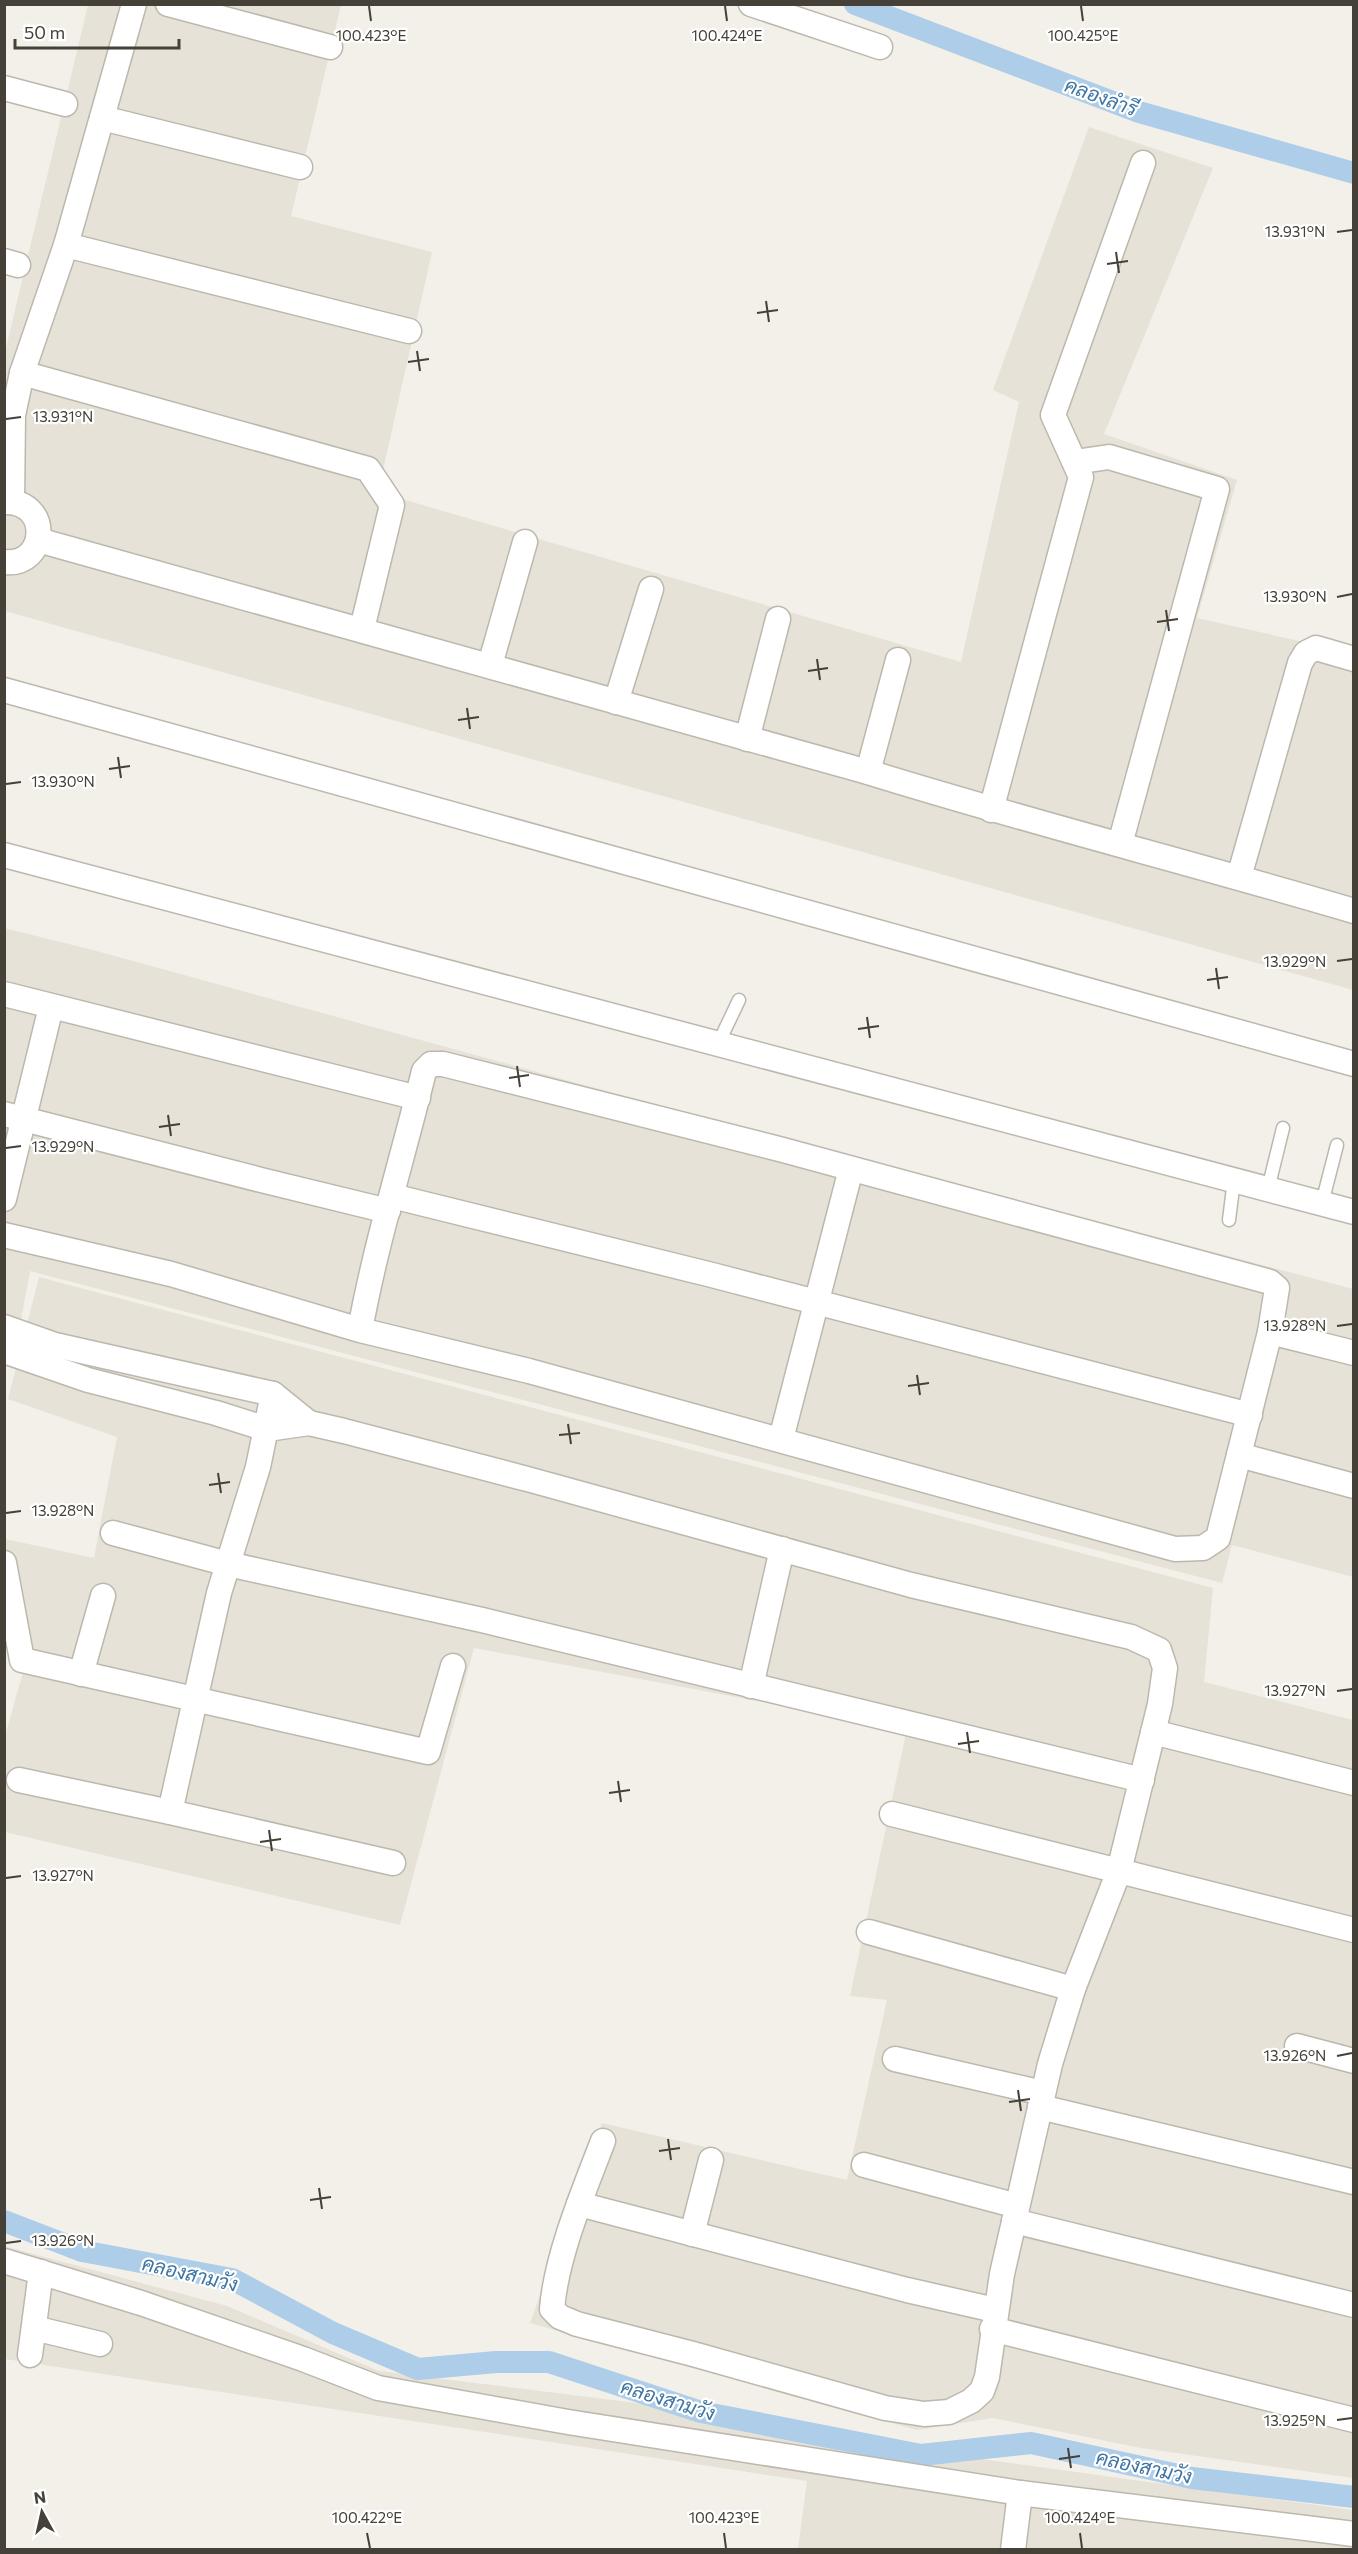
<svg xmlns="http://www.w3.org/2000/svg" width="1358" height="2554" viewBox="0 0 1358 2554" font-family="Commissioner,Sarabun,sans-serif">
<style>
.residential{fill:#e6e2d8}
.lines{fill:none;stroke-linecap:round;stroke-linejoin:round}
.canal{stroke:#adcde8;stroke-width:22}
.lane-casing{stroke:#bdb8ad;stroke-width:15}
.street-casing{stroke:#bdb8ad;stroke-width:27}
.lane{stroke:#fff;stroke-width:12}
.street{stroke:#fff;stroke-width:24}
.ticks{fill:none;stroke:#454138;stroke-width:2}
.labels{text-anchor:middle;stroke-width:4.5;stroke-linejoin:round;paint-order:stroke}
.water-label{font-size:20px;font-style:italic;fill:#3e75a4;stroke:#fff}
.ticks-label{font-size:15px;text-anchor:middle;fill:#454138;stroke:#fff;stroke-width:4.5;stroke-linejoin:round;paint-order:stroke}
</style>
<rect width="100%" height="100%" fill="#f2f0e9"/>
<g class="residential">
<path d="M88 5H341L291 216 432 252 378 492 961 662 1019 402 993 390 1089 127 1213 168 1104 434 1237 480 1197 618 1353 653V990L5 611V352Z"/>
<path d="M4 928 93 950 577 1083 1353 1289V1577L1232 1545 1222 1583 30 1271 19 1331 5 1328Z"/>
<path d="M39 1277 1213 1588 1204 1682 1353 1720V2478L1141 2448 993 2418 917 2430 530 2323 602 2123 847 2180 887 2000 850 1996 907 1729 474 1648 400 1925 5 1832V1736L23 1672 5 1597V1539L94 1558 117 1437 8 1399Z"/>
<path d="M4 2246 227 2306 379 2371 660 2406 879 2445 1353 2510V2549H798L807 2481 5 2359Z"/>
</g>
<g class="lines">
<g class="canal">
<path d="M855 4 1139 112 1354 173"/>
<path d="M4 2221 82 2251 232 2279 333 2333 418 2369 496 2362H549L701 2412 921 2455 1031 2443 1192 2478 1354 2497"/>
</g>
<defs>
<g id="lane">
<path d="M718 1044 739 1000"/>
<path d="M1268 1189 1283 1128"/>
<path d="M1322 1203 1337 1145"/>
<path d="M1229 1220 1234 1180"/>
</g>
<g id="street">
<path d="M168 4 330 47"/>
<path d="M751 4 880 47"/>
<path d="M4 88 65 104"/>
<path d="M102 118 300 167"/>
<path d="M66 245 409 331"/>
<path d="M4 261 18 265"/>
<path d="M22 373 368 469 392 505 362 629"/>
<path d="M1075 462 1109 457 1217 489 1120 844"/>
<path d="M4 502C52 500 48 567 4 562"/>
<path d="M12 502 13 415 22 373 66 245 134 4"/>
<path d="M38 540 868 772C1029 822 1192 863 1354 911"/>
<path d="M490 665 525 542"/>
<path d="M4 690 1354 1064"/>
<path d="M616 702 651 589"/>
<path d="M747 739 778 619"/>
<path d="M868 772 898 660"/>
<path d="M991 810 1081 477 1053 415 1143 163"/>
<path d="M4 855 1354 1212"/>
<path d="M1239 877 1300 663 1306 653 1316 648 1354 659"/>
<path d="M4 994 418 1098"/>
<path d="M4 1114 261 1180 388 1211"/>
<path d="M392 1196 712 1275 1250 1415"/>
<path d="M4 1199 51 1007"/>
<path d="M4 1235 171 1274 360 1330 529 1371 1175 1549 1203 1548 1218 1538 1270 1332 1277 1288 1270 1282 783 1150 443 1064H431L424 1071C403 1157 376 1242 360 1330"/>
<path d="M4 1327 55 1345 273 1394 309 1423"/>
<path d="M1270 1332 1354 1353"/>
<path d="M4 1351 88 1380 216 1413 267 1429 309 1423 344 1431 531 1480 911 1585 1131 1637 1159 1650 1165 1668 1160 1704 1119 1871 1073 1989 1050 2064 1002 2274 987 2377 982 2391 971 2401 949 2412 924 2414 885 2408 693 2354 577 2324 560 2317 552 2309C556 2257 584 2190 603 2141"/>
<path d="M781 1439 851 1169"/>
<path d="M1239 1455 1354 1486"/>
<path d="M113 1533 228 1564 482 1620 1142 1780"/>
<path d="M4 1563 22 1660 428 1752 453 1666"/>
<path d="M81 1674 103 1596"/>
<path d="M751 1686 782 1549"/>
<path d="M1153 1732 1354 1783"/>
<path d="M19 1780 170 1812 393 1863"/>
<path d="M170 1812 219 1593 258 1467 273 1394"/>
<path d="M892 1814 1354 1930"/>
<path d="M869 1932 1073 1989"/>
<path d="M1297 2046 1354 2061"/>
<path d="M895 2059 1043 2093"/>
<path d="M1040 2107 1354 2182"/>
<path d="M864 2165 1017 2206"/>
<path d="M579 2204 907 2290 995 2310"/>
<path d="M1014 2221 1354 2305"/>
<path d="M692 2234 711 2160"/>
<path d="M4 2261 141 2303 303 2359 378 2388 568 2422 1020 2493 1354 2534"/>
<path d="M34 2328 100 2344"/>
<path d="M992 2329 1354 2420"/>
<path d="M30 2355 41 2272"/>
<path d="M1013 2550 1020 2493"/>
</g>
</defs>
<use href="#lane" class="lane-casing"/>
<use href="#street" class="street-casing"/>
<use href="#lane" class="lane"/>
<use href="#street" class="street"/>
</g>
<path class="ticks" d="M369 6 371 21M725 6 727 21M1081 6 1083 21M1337 232 1352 230M1116 252 1119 273M1107 264 1128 261M766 301 769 322M757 313 778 310M417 351 420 371M408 362 429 359M6 419 21 417M1337 597 1352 594M1166 610 1169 631M1157 622 1178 619M817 659 820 680M808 671 828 668M467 708 470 729M458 720 479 717M118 757 121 778M109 769 130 766M6 784 21 782M1337 961 1352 959M1216 968 1219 989M1207 980 1228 977M867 1017 870 1038M858 1029 879 1026M517 1066 520 1087M509 1078 529 1075M168 1115 171 1136M159 1127 180 1124M6 1148 21 1146M1337 1326 1352 1324M917 1375 920 1395M908 1386 929 1383M568 1424 571 1444M559 1435 580 1433M218 1473 221 1493M209 1485 230 1482M6 1513 21 1511M1337 1691 1352 1689M967 1732 970 1753M958 1744 979 1741M618 1781 621 1802M609 1793 630 1790M269 1830 272 1851M260 1842 281 1839M6 1878 21 1876M1337 2056 1352 2053M1018 2090 1021 2111M1009 2102 1030 2099M668 2139 671 2160M659 2151 680 2148M319 2188 322 2209M310 2200 331 2197M6 2243 21 2241M1337 2420 1352 2418M1068 2448 1071 2468M1059 2459 1080 2456M367 2533 370 2548M724 2533 726 2548M1080 2533 1082 2548"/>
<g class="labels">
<g class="water-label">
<text transform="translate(1101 97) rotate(20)" y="7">คลองลำรี</text>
<text transform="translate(190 2274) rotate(13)" y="7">คลองสามวัง</text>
<text transform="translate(668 2400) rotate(17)" y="7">คลองสามวัง</text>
<text transform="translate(1144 2467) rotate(12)" y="7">คลองสามวัง</text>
</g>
</g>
<g class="ticks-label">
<text x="371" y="41">100.423°E</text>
<text x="727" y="41">100.424°E</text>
<text x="1083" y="41">100.425°E</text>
<text x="1295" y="237">13.931°N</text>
<text x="63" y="422">13.931°N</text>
<text x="1295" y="602">13.930°N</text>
<text x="63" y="787">13.930°N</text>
<text x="1295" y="967">13.929°N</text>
<text x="63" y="1152">13.929°N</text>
<text x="1295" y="1331">13.928°N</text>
<text x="63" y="1516">13.928°N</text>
<text x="1295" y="1696">13.927°N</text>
<text x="63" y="1881">13.927°N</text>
<text x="1295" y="2061">13.926°N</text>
<text x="63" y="2246">13.926°N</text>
<text x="1295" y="2426">13.925°N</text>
<text x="367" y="2523">100.422°E</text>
<text x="724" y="2523">100.423°E</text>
<text x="1080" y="2523">100.424°E</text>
</g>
<rect width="1358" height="2554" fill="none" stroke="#454138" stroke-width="12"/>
<g transform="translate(42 2512) rotate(352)" stroke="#ffffff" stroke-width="4.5" paint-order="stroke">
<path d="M0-4.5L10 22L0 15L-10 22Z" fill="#454138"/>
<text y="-9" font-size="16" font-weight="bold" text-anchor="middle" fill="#454138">N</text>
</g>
<path d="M15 39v9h164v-9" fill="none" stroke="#454138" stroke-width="3"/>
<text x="24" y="39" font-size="18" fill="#454138" stroke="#ffffff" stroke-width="4.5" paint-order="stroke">50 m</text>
</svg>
